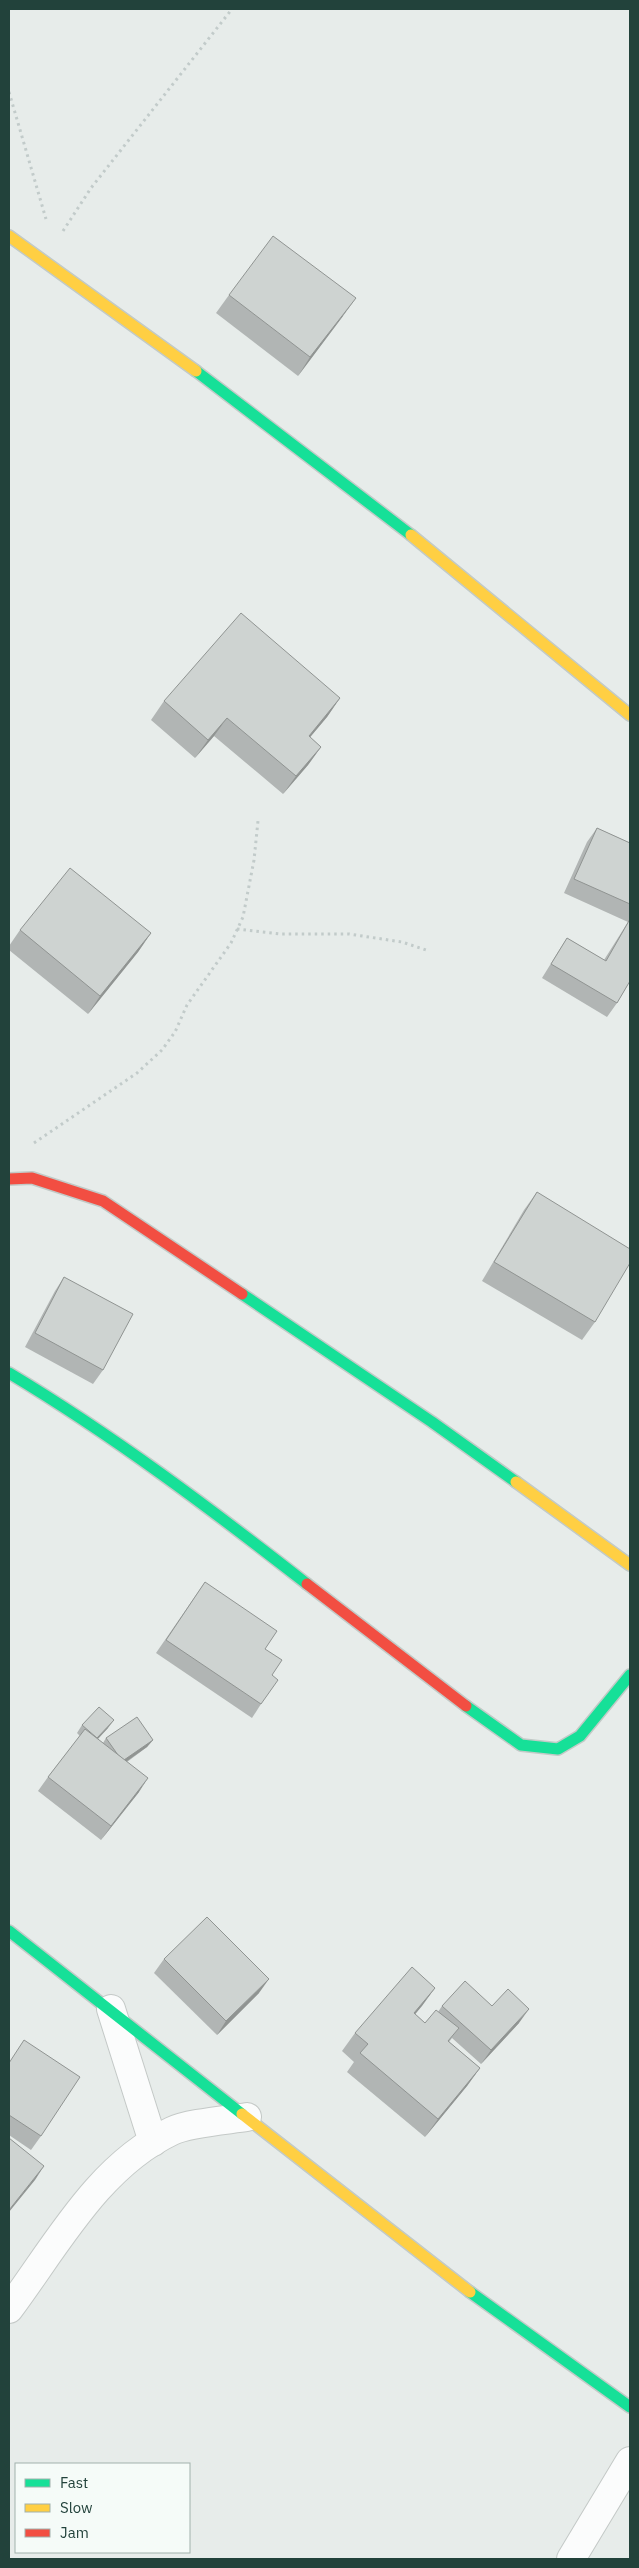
<svg xmlns="http://www.w3.org/2000/svg" width="639" height="2568" viewBox="0 0 639 2568" font-family="'IBM Plex Sans',sans-serif">
<style>
.lines{fill:none;stroke-linecap:round;stroke-linejoin:round}
.street-casing{stroke:#c4c9c7;stroke-width:30}
.fast-casing{stroke:#c2cac7;stroke-width:14}
.slow-casing{stroke:#c2cac7;stroke-width:14}
.jam-casing{stroke:#c2cac7;stroke-width:14}
.path{stroke:#c2cbca;stroke-width:3;stroke-dasharray:2.5 4;stroke-linecap:butt}
.street{stroke:#fbfcfc;stroke-width:28}
.fast{stroke:#16e098;stroke-width:11}
.slow{stroke:#ffcf43;stroke-width:11}
.jam{stroke:#f24e42;stroke-width:11}
.wall{fill:#b1b5b4}
.shaded-wall{fill:#909492}
.building{fill:#ced3d1;stroke:#909492}
</style>
<rect width="100%" height="100%" fill="#e7ecea"/>
<g class="lines">
<defs>
<g id="street">
<path d="M111 2009 153 2142"/>
<path d="M9 2309C56 2246 98 2166 172 2131 188 2123 228 2120 247 2117"/>
<path d="M571 2559 630 2461"/>
</g>
<g id="fast">
<path d="M196 371 411 535"/>
<path d="M242 1294 432 1422 516 1482"/>
<path d="M9 1373C114 1436 211 1509 307 1584"/>
<path d="M466 1706 521 1745 558 1749 580 1736 630 1675"/>
<path d="M9 1931 242 2114"/>
<path d="M470 2292 630 2407"/>
</g>
<g id="slow">
<path d="M9 236 196 371"/>
<path d="M411 535 630 715"/>
<path d="M516 1482 630 1565"/>
<path d="M242 2114 470 2292"/>
</g>
<g id="jam">
<path d="M9 1179 32 1178 103 1201 242 1294"/>
<path d="M307 1584 466 1706"/>
</g>
</defs>
<use href="#street" class="street-casing"/>
<use href="#fast" class="fast-casing"/>
<use href="#slow" class="slow-casing"/>
<use href="#jam" class="jam-casing"/>
<g class="path">
<path d="M9 92 46 219"/>
<path d="M63 231 91 188 232 9"/>
<path d="M237 929 281 934H349L402 942 429 951"/>
<path d="M34 1143 137 1073 162 1050 175 1032 187 1005 231 943 243 917 254 860 258 821"/>
</g>
<use href="#street" class="street"/>
<use href="#fast" class="fast"/>
<use href="#slow" class="slow"/>
<use href="#jam" class="jam"/>
</g>
<g class="wall">
<path d="M229 295 343 316 298 376 216 313Z"/>
<path d="M340 698 327 717 310 737 321 747 308 765 283 794 214 736 195 758 151 720 164 701Z"/>
<path d="M597 828 630 843V981L617 1003 607 1017 542 978 558 952 567 938 604 960 628 922 564 893 587 842Z"/>
<path d="M20 930 151 933 138 952 88 1014 9 950V946Z"/>
<path d="M537 1192 595 1322 582 1340 482 1281 524 1210Z"/>
<path d="M64 1277 103 1370 93 1384 25 1347 55 1291Z"/>
<path d="M205 1582 265 1649 272 1675 261 1704 252 1718 156 1653Z"/>
<path d="M82 1725 108 1728 98 1739 103 1743 106 1738 153 1740 147 1747 127 1762 139 1792 101 1840 38 1791 48 1777 80 1736 77 1733Z"/>
<path d="M164 1959 259 1993 217 2035 154 1973Z"/>
<path d="M435 1988 415 2014 425 2023 438 2012 442 2006H492L519 2023 481 2064 452 2038 449 2042 480 2068 467 2086 425 2137 347 2072 354 2062 342 2051 355 2033Z"/>
<path d="M9 2063 41 2136 31 2150 9 2135Z"/>
</g>
<g class="shaded-wall">
<path d="M356 298 343 316 298 376 310 357Z"/>
<path d="M340 698 327 717 296 754 309 736Z"/>
<path d="M227 718 214 736 195 758 208 740Z"/>
<path d="M321 747 308 765 283 794 296 776Z"/>
<path d="M151 933 138 952 88 1014 100 996Z"/>
<path d="M114 1720 108 1728 91 1746 97 1738Z"/>
<path d="M153 1740 147 1747 117 1768 122 1761Z"/>
<path d="M148 1778 139 1792 101 1840 111 1826Z"/>
<path d="M269 1979 259 1993 217 2035 226 2021Z"/>
<path d="M435 1988 422 2006 401 2031 414 2013Z"/>
<path d="M529 2009 519 2023 481 2064 491 2050Z"/>
<path d="M480 2068 467 2086 425 2137 438 2119Z"/>
<path d="M44 2166 35 2180 9 2212V2210Z"/>
</g>
<g class="building">
<path d="M273 236 356 298 310 357 229 295Z"/>
<path d="M241 613 340 698 309 736 321 747 296 776 227 718 208 740 164 701Z"/>
<path d="M597 828 630 843V904L574 879Z"/>
<path d="M70 868 151 933 100 996 20 930Z"/>
<path d="M630 919V981L617 1003 551 964 567 938 606 961Z"/>
<path d="M537 1192 630 1249V1263L595 1322 494 1262Z"/>
<path d="M64 1277 133 1314 103 1370 35 1333Z"/>
<path d="M205 1582 277 1631 265 1649 282 1660 272 1675 278 1680 261 1704 166 1640Z"/>
<path d="M99 1707 114 1720 97 1738 82 1725Z"/>
<path d="M137 1717 153 1740 124 1760 118 1755 106 1738Z"/>
<path d="M85 1729 148 1778 111 1826 48 1777Z"/>
<path d="M207 1917 269 1979 226 2021 164 1959Z"/>
<path d="M412 1967 435 1988 414 2013 425 2023 436 2010 459 2028 448 2041 480 2068 438 2119 360 2053 368 2044 355 2033Z"/>
<path d="M465 1981 492 2006 508 1989 529 2009 491 2050 442 2006Z"/>
<path d="M24 2040 80 2077 41 2136 9 2115V2063Z"/>
<path d="M9 2138 44 2166 9 2210Z"/>
</g>
<rect width="639" height="2568" fill="none" stroke="#22423b" stroke-width="20"/>
<rect x="15" y="2463" width="175" height="90" fill="#f5fbf8" stroke="#a1b1ac"/>
<rect x="25" y="2479" width="25" height="8" fill="#16e098" stroke="#a1b1ac"/>
<text x="60" y="2488" font-size="15" fill="#22423b">Fast</text>
<rect x="25" y="2504" width="25" height="8" fill="#ffcf43" stroke="#a1b1ac"/>
<text x="60" y="2513" font-size="15" fill="#22423b">Slow</text>
<rect x="25" y="2529" width="25" height="8" fill="#f24e42" stroke="#a1b1ac"/>
<text x="60" y="2538" font-size="15" fill="#22423b">Jam</text>
</svg>
